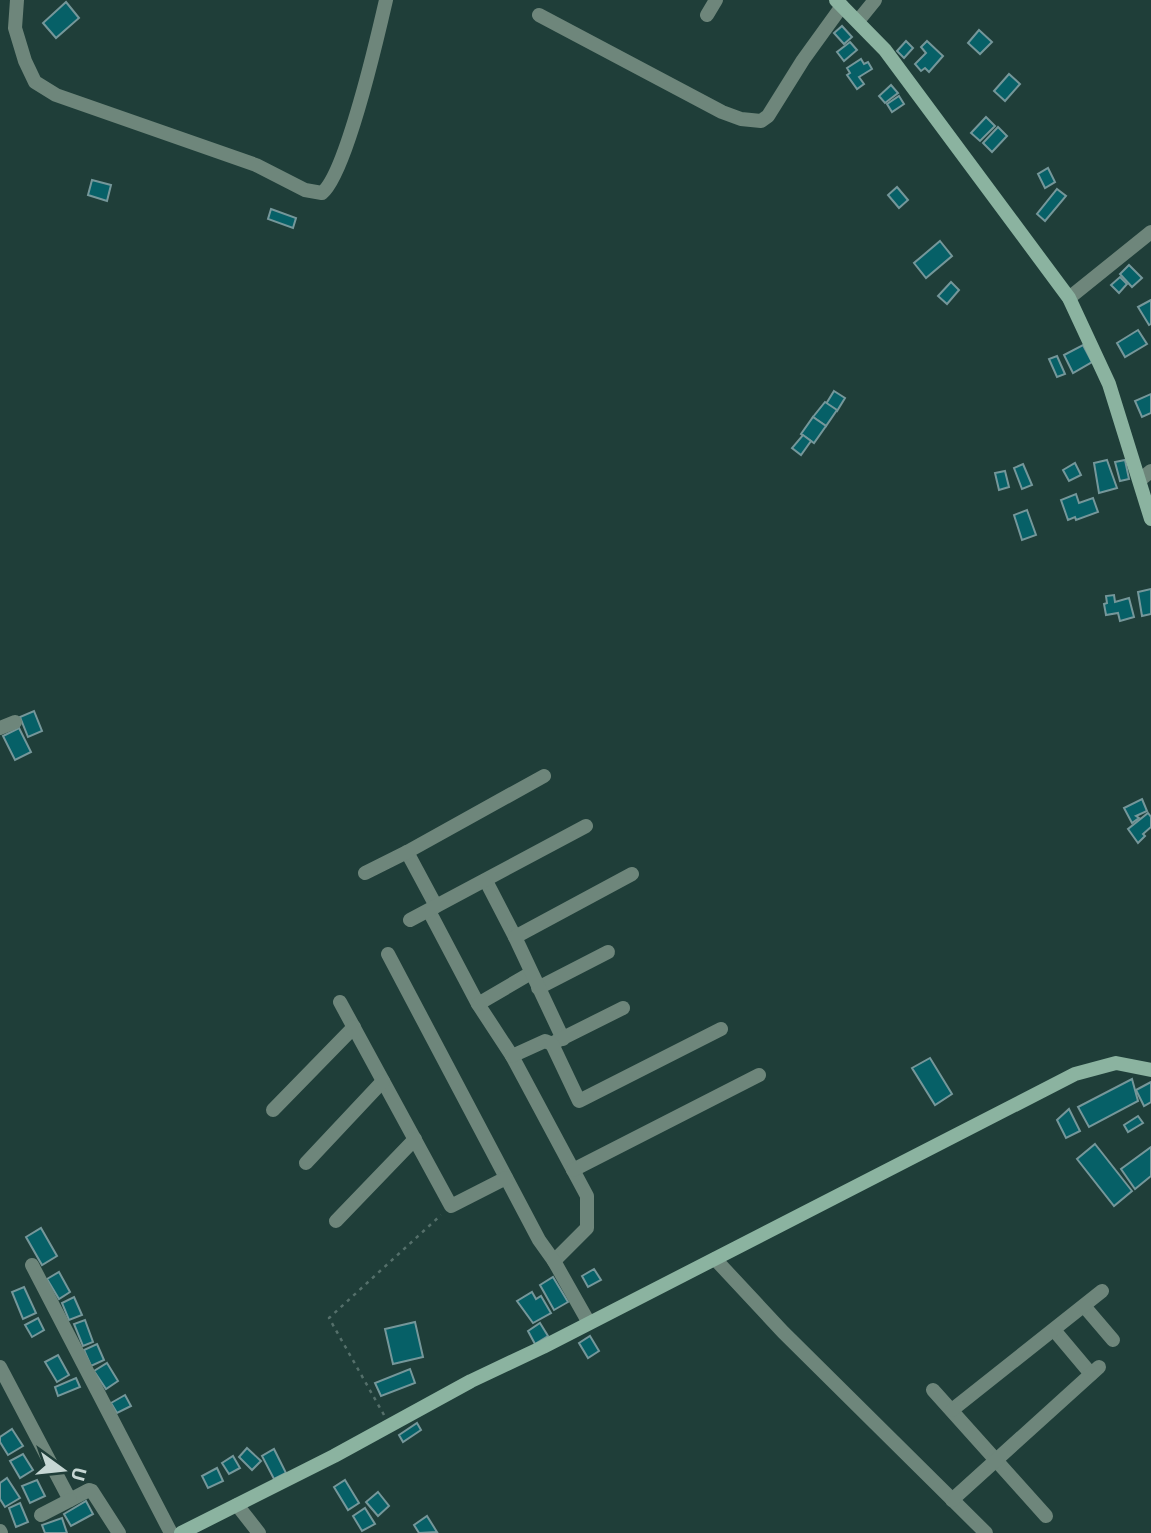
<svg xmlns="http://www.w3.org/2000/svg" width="1151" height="1533" viewBox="0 0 1151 1533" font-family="'Exo 2',sans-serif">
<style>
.building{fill:#066067;stroke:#75979a;stroke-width:2}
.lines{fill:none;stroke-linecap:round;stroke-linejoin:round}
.path{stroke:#546f6a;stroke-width:2.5;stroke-dasharray:3.5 5;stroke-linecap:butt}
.street{stroke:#6e867b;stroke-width:14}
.secondary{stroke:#8bb3a0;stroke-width:14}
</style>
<rect width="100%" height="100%" fill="#1f3e39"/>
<g class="building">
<path d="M66 2 79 18 56 38 43 23Z"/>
<path d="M842 26 852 37 844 44 834 33Z"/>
<path d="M979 30 992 42 980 54 968 43Z"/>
<path d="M906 41 913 48 904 58 897 51Z"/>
<path d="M927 41 943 56 929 72 925 68 921 71 915 64 926 53 921 47Z"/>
<path d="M850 42 857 50 844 61 837 52Z"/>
<path d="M861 59 864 64 868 62 872 69 859 77 864 84 857 89 847 75 850 73 847 68Z"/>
<path d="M1009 74 1020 84 1005 101 994 91Z"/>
<path d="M891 85 898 93 885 103 879 96Z"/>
<path d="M899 96 904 104 892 112 887 104Z"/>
<path d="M986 117 995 126 980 141 971 133Z"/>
<path d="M998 127 1007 136 992 152 983 143Z"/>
<path d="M1048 168 1055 182 1045 188 1038 174Z"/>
<path d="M92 180 111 185 107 201 88 195Z"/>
<path d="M897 187 908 200 899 208 888 195Z"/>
<path d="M1057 189 1066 196 1045 221 1037 214Z"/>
<path d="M271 209 296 218 293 228 268 219Z"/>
<path d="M940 241 952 256 926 278 914 263Z"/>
<path d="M1129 265 1142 278 1132 287 1120 274Z"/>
<path d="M1120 277 1127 284 1119 293 1111 285Z"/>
<path d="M951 282 959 290 947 304 938 296Z"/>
<path d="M1151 300V324L1149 325 1138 307Z"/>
<path d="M1138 330 1147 344 1125 357 1117 343Z"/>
<path d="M1083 345 1092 362 1073 373 1064 355Z"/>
<path d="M1057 356 1065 374 1057 377 1049 359Z"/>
<path d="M834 391 845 398 837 411 826 404Z"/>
<path d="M1151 394V413L1142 417 1135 401Z"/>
<path d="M825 402 837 410 826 426 813 417Z"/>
<path d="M813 417 826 426 814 443 801 434Z"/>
<path d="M803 435 811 441 801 455 792 448Z"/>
<path d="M1107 460 1117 488 1099 493 1094 463Z"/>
<path d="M1125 460 1129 479 1120 481 1115 462Z"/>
<path d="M1075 463 1081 475 1069 481 1063 470Z"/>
<path d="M1023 464 1032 485 1022 489 1014 468Z"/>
<path d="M1005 471 1009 487 999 490 995 473Z"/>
<path d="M1076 494 1079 503 1093 498 1098 512 1076 520 1075 517 1068 520 1061 500Z"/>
<path d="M1027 510 1036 535 1022 540 1014 515Z"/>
<path d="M1151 589V614L1142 616 1138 592Z"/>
<path d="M1114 595 1115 602 1129 598 1134 617 1120 621 1118 613 1106 615 1104 604 1107 603 1106 596Z"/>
<path d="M34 711 42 731 28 737 20 717Z"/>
<path d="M19 728 31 752 15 760 3 736Z"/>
<path d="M1142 799 1147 811 1136 816 1139 818 1132 823 1124 808Z"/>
<path d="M1148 813 1151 817V827L1143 834 1145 836 1138 843 1128 829Z"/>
<path d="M930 1058 952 1094 935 1105 912 1068Z"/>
<path d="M1132 1079 1138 1101 1089 1127 1078 1107Z"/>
<path d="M1151 1082V1102L1144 1106 1136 1090Z"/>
<path d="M1069 1109 1080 1131 1066 1138 1057 1120Z"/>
<path d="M1138 1116 1143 1123 1128 1132 1124 1125Z"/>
<path d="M1095 1144 1132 1191 1114 1206 1077 1159Z"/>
<path d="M1151 1147V1176L1135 1189 1121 1169Z"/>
<path d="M41 1228 57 1256 42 1265 26 1237Z"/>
<path d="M594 1269 601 1280 588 1287 582 1276Z"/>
<path d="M59 1272 70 1292 59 1299 47 1279Z"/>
<path d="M553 1277 568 1302 554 1310 540 1285Z"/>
<path d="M24 1287 36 1313 23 1319 12 1292Z"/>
<path d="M532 1292 536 1299 541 1296 551 1313 533 1323 517 1301Z"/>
<path d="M74 1297 82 1315 69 1320 62 1303Z"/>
<path d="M38 1318 44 1330 32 1337 25 1325Z"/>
<path d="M85 1320 93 1342 83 1346 74 1324Z"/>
<path d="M415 1322 423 1357 393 1364 385 1329Z"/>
<path d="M540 1323 548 1336 535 1344 528 1331Z"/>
<path d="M590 1336 599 1351 588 1358 579 1343Z"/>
<path d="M97 1344 104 1360 91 1366 84 1350Z"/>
<path d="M58 1355 69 1375 57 1382 45 1362Z"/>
<path d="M107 1363 118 1381 106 1389 94 1371Z"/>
<path d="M410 1369 415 1383 381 1396 375 1383Z"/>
<path d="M76 1378 80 1387 58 1396 55 1387Z"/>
<path d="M125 1395 131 1406 117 1413 111 1403Z"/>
<path d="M417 1423 421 1430 403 1442 399 1435Z"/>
<path d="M12 1429 23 1446 8 1455 0 1442V1437Z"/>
<path d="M247 1448 261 1461 252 1470 239 1457Z"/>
<path d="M274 1449 286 1473 274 1479 262 1456Z"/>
<path d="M23 1454 33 1470 20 1478 10 1461Z"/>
<path d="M233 1456 240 1468 229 1474 222 1463Z"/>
<path d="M217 1468 223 1481 208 1488 202 1476Z"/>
<path d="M7 1478 20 1498 5 1507 0 1499V1483Z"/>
<path d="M37 1480 45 1496 30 1503 22 1486Z"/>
<path d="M345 1480 359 1503 348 1510 334 1487Z"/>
<path d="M378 1492 389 1506 378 1516 366 1502Z"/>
<path d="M86 1501 93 1514 71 1526 64 1514Z"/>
<path d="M20 1503 28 1522 16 1527 9 1508Z"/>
<path d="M365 1508 375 1524 362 1531 353 1516Z"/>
<path d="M427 1516 437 1532 419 1533 414 1525Z"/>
<path d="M62 1518 67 1533H45L42 1525Z"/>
</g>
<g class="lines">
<path class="path" d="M384 1415 329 1318 441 1215"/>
<g class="street">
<path d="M17 0 15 28 25 61 35 82 56 95 256 165 305 190 322 193C346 174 378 35 386 0"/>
<path d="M539 15 722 112 741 119 761 121 768 116 803 60 842 6"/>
<path d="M707 15 716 0"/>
<path d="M858 21 875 0"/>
<path d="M1069 298 1151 232"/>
<path d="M1140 480 1151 471"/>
<path d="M0 728 15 722"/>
<path d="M407 852 436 906"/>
<path d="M365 873 407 852 544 776"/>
<path d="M486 881 515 937"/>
<path d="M429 911 478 1004 512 1056 587 1196V1228L554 1261"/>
<path d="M410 920 586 826"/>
<path d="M388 954 539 1240 554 1261 589 1323"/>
<path d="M538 988 608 952"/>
<path d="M340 1002 451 1206 506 1178"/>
<path d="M478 1004 531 973"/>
<path d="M563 1039 515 937 632 874"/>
<path d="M555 1042 623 1008"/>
<path d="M512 1056 545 1041 552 1044 579 1101 721 1029"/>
<path d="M273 1110 354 1027"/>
<path d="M306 1163 383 1081"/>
<path d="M573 1170 759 1075"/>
<path d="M336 1221 415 1139"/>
<path d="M715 1259 783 1332 986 1533"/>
<path d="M32 1265 171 1533"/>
<path d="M1084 1306 1113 1340"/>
<path d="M1054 1330 1091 1374"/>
<path d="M0 1367 70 1500 89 1490 92 1491 119 1533"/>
<path d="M933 1390 1046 1516"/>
<path d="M952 1410 1102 1291"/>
<path d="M952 1500 1099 1367"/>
<path d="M237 1505 259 1533"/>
<path d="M41 1515 70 1500"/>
<path d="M0 1531 1 1533"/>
</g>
<g class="secondary">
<path d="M836 0 885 50 1069 298 1109 384 1151 519"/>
<path d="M181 1533 334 1456 471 1381 543 1347 1075 1074 1116 1063 1151 1070"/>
</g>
</g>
<g transform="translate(63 1470) rotate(105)" stroke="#1f3e39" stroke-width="5" paint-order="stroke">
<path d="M0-5L12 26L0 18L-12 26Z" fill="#c6d7d4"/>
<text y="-10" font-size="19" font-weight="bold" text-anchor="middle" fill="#c6d7d4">U</text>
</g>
</svg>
